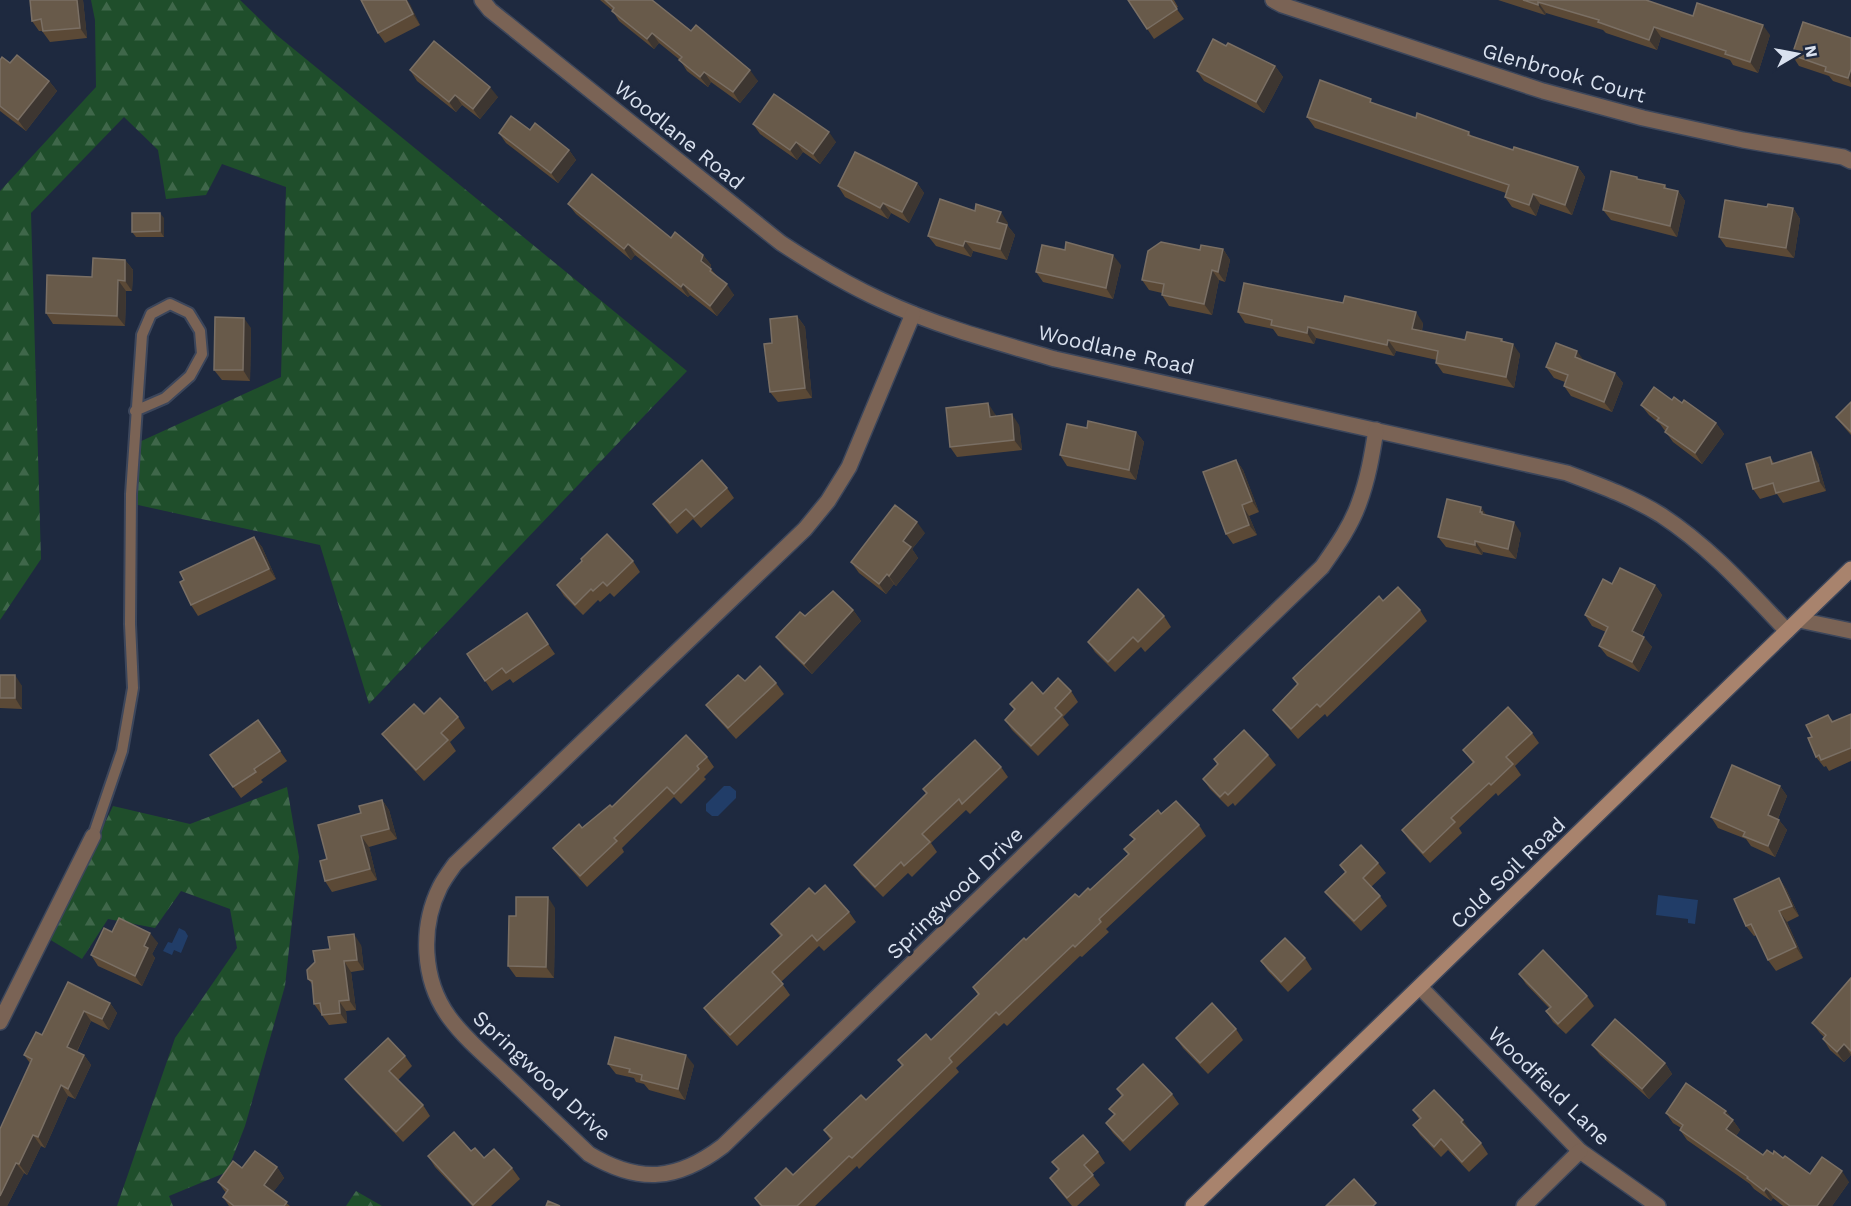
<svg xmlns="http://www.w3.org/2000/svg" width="1851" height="1206" viewBox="0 0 1851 1206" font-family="'Work Sans',sans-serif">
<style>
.forest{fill:url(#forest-firs)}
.water{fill:#213d68}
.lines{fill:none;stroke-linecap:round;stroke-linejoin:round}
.lane-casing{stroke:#3c465b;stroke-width:14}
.street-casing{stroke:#3c465b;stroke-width:18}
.secondary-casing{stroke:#3c465b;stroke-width:18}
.lane{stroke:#7a6355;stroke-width:10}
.street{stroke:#7a6355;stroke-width:15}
.secondary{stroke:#a8836d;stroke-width:15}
.wall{fill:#5b4936}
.shaded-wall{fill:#3d3631}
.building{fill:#685a4a;stroke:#7a6f64;stroke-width:1.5}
.labels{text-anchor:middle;stroke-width:6;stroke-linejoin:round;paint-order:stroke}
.street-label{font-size:21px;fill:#d9e1ef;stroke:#1e293f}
</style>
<defs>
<pattern id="forest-firs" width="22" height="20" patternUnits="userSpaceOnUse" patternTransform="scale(1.5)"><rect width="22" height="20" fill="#1f4e2b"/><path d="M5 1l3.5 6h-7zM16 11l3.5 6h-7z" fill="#3f674a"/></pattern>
</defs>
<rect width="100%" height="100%" fill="#1e293f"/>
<g class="forest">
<path d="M91 0H240L273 32 687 371 369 704 320 545 138 505 137 443 281 377 286 187 222 164 206 195 166 199 158 150 124 117 31 213 41 559 0 620V191L96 87 95 20Z"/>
<path d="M287 787 299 857 285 986 245 1126 227 1172 169 1196 173 1206H117L175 1038 237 948 230 909 181 891 155 928 108 919 82 959 49 939 113 806 190 824Z"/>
<path d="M356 1191 382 1206H346Z"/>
</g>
<g class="water">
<path d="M724 786H730L736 791V798L718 816H712L706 811V804Z"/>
<path d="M1658 895 1698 900 1695 924 1688 923V919L1656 915Z"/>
<path d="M179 928 185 931 188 936 181 953 174 950 172 955 163 951 168 942 172 943Z"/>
</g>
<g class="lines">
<defs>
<path id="lane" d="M93 836 122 751 133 688 130 624 131 494 142 335 151 314 170 304 189 313 200 331 202 354 190 376 165 398 135 411"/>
<g id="street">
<path d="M482 0 490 10 781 243C813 264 846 284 881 300 936 326 996 342 1055 359L1567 473C1599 485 1632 497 1661 515 1710 547 1747 589 1787 631"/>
<path d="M1273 0 1282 5 1543 91 1643 118 1743 140 1843 157 1851 161"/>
<path d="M913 314 849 467 828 501 805 529 455 864C450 871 444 879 440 887 420 927 422 980 449 1017 465 1039 487 1057 506 1075 534 1102 562 1128 589 1154 639 1184 677 1181 723 1146L1322 567C1336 547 1351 526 1359 503 1368 479 1372 455 1376 430"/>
<path d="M1799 620 1851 631"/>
<path d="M1420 987 1580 1151 1658 1206"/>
<path d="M0 1022 93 836"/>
<path d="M1524 1206 1580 1151"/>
</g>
<path id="secondary" d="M1193 1206 1851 569"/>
</defs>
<use href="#lane" class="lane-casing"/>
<use href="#street" class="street-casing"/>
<use href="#secondary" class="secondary-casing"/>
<use href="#lane" class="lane"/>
<use href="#street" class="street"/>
<use href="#secondary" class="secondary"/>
</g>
<g class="wall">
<path d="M83 0 87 38 50 42 42 31H39L32 21Z"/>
<path d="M361 0H407L420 25 385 43 378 33Z"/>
<path d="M600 0H652L691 31 758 81 740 103 711 82 708 87 687 71 680 60 659 43 654 49 619 21 612 10Z"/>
<path d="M1128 0H1174L1178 7 1176 8 1184 19 1154 39Z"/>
<path d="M1498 0H1646L1693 16 1770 35 1758 73 1733 65 1730 60 1661 37 1657 50 1606 33 1603 30 1546 13 1545 15Z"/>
<path d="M1851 38V87L1833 81 1829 76 1799 66 1792 55Z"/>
<path d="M1226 46 1275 66 1283 77 1264 113 1204 81 1197 71Z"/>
<path d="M0 60 10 63 49 81 57 91 26 131 0 111Z"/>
<path d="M410 70 498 97 480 119 462 105 456 112 417 81Z"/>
<path d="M1374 104 1416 118 1469 132 1471 136 1513 150 1578 167 1585 177 1572 215 1540 204 1536 216 1512 207 1505 197 1506 193 1315 128 1307 117Z"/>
<path d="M753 124 836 142 820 164 803 152 797 160 760 134Z"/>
<path d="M530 130 569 150 576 160 558 183 506 143 499 133Z"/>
<path d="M1639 180 1665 185 1667 189 1678 191 1685 201 1677 237 1611 220 1603 210Z"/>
<path d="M917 183 924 193 909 223 891 213 888 219 845 197 838 186Z"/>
<path d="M568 204 671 238 703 255 711 265 710 268 734 295 717 316 690 295 688 297 635 255 631 260 576 214Z"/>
<path d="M1767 207 1793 208 1800 219 1794 258 1726 247 1719 237Z"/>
<path d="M164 218V237H136L132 232Z"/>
<path d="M1008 223 1007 225 1015 235 1007 260 973 251 971 257 936 246 928 236Z"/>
<path d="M1223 249 1230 260 1225 282 1219 280 1212 315 1169 306 1162 295V293L1149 290 1142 280 1200 250Z"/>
<path d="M125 260 133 270 132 291H126L125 326 53 324 46 313 92 277Z"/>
<path d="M1121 265 1113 299 1043 282 1036 272Z"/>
<path d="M1238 312 1423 323 1422 331 1465 340 1502 339 1504 342 1520 354 1514 388 1443 373 1436 363 1437 360 1396 351 1394 356 1316 338 1314 344 1278 336 1273 329 1245 323Z"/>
<path d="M797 316 805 327 812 398 778 402 770 392 772 343Z"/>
<path d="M251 328 250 381 222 380 214 370Z"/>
<path d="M1583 360 1615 373 1623 383 1612 412 1571 396 1564 386 1565 382 1554 378 1546 367Z"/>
<path d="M1851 402V435L1844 427 1836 417Z"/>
<path d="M1682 403 1716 423 1724 434 1702 464 1673 442 1660 424 1649 415 1641 405Z"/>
<path d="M995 414 996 416 1019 425 1022 450 957 457 950 447Z"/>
<path d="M1087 428 1136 432 1144 442 1136 480 1067 466 1060 455Z"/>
<path d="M1770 457 1774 463H1818L1826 491 1783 503 1777 494 1760 499 1753 489Z"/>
<path d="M1236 460 1243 470 1259 512 1249 516 1257 535 1233 544 1226 534Z"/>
<path d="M727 488 734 498 701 528 693 519 677 534 660 514 653 504Z"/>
<path d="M1487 515 1521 533 1516 559 1483 552 1482 555 1446 547 1438 537Z"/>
<path d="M925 533 912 549 918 558 896 586 894 584 886 594 859 573 851 562Z"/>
<path d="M254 537 262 547 276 579 198 616 191 605 184 580Z"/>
<path d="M633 561 640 572 614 597 610 593 600 602 598 600 583 615 564 596 557 585Z"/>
<path d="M1612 584 1655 585 1662 595 1642 636 1652 647 1639 672 1607 656 1599 646 1606 632 1592 626 1585 615Z"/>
<path d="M1383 601 1420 610 1427 621 1327 717 1325 714 1298 739 1281 720 1273 710 1297 684 1293 678Z"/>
<path d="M853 610 861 621 812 674 784 647 776 637 805 616Z"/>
<path d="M527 613 555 654 513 683 510 679 492 691 467 654Z"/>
<path d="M1164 616 1171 627 1145 652 1141 647 1115 672 1095 652 1088 642Z"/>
<path d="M0 675 22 686V709L0 708Z"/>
<path d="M745 681 776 683 784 694 736 739 714 715 706 705Z"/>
<path d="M1071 691 1078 702 1063 717 1069 725 1038 756 1012 730 1005 720 1014 710 1010 704 1043 694Z"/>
<path d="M1851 714V761L1829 771 1826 766 1824 767 1816 757 1812 737 1828 715 1833 721Z"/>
<path d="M458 717 465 728 450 742 456 751 424 781 390 744 382 734Z"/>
<path d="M258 720 287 761 261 780 263 782 241 798 210 755Z"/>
<path d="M1532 733 1539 743 1515 766 1521 775 1498 796 1496 793 1459 828 1462 833 1430 863 1409 840 1402 830 1473 763 1463 750Z"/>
<path d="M1268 755 1276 765 1235 806 1233 803 1228 807 1210 789 1203 779 1217 764 1214 759Z"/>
<path d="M707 757 714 767 704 777 706 779 681 804 674 797 622 848 624 852 587 887 561 858 553 848 612 807Z"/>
<path d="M1001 767 1008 777 970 814 966 810 931 843 937 852 912 877 908 873 883 897 861 875 854 865 926 794 923 789Z"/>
<path d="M1780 786 1787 796 1778 819 1787 830 1775 857 1751 846 1746 839 1718 828 1711 817Z"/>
<path d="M382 800 389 810 397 839 369 847 377 880 332 892 325 881 327 859 361 813Z"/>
<path d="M1161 814 1199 825 1206 836 1106 929 1109 932 1082 957 1080 956 1007 1026 1004 1023 956 1068 959 1072 859 1169 857 1166 815 1206H760L755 1198 793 1175 830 1139 824 1130 866 1100 902 1066 898 1060 931 1040 978 995 973 987 1026 940 1079 897 1090 890 1128 854 1124 849 1134 840 1130 835Z"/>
<path d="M1378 863 1386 873 1371 887 1380 896 1387 906 1361 931 1333 902 1325 892 1345 872 1340 865Z"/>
<path d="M1779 878 1786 889 1799 916 1787 922 1803 958 1776 971 1768 960 1757 935 1754 936 1746 926Z"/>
<path d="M815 894 849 912 856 922 824 951 819 946 781 982 790 995 737 1046 711 1018 704 1008 780 936 771 924Z"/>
<path d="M555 908 554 978 516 977 508 966 516 916Z"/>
<path d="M112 932 158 943 152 954 155 958 142 986 98 966 91 955Z"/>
<path d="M361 945 364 970 351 972 356 1010 346 1011 347 1023 329 1025 314 1004 312 984 308 979Z"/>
<path d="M1305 958 1312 969 1288 992 1268 971 1261 961Z"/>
<path d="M1519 974 1587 996 1594 1006 1566 1034 1553 1022 1546 1011 1549 1008 1526 984Z"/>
<path d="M1851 978V1055L1844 1062 1830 1050 1823 1039 1824 1037 1820 1033 1812 1023Z"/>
<path d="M68 982 110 1003 117 1013 109 1030 91 1021 77 1052 84 1055 91 1065 75 1099 68 1096 45 1148 41 1146 27 1175 24 1173 7 1206H0L30 1063 24 1055 42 1035Z"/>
<path d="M1236 1029 1243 1040 1208 1074 1183 1048 1176 1038Z"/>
<path d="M1592 1045 1665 1063 1672 1074 1649 1099 1600 1055Z"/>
<path d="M405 1056 412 1066 398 1080 423 1105 430 1116 403 1142 353 1089 345 1079Z"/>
<path d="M608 1064 694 1065 685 1100 649 1090 644 1084 636 1082 634 1078 616 1074Z"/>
<path d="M1117 1089 1172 1094 1179 1104 1130 1151 1113 1133 1106 1123 1114 1115 1109 1109 1122 1097Z"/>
<path d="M1413 1110 1470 1130 1469 1131 1481 1143 1488 1154 1469 1172 1448 1150 1441 1157 1420 1135 1413 1125 1419 1119Z"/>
<path d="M1726 1111 1740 1130 1736 1136 1763 1155 1773 1154 1783 1158 1810 1174 1849 1182 1832 1206H1783L1773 1198 1771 1201 1754 1189 1750 1184 1687 1140 1680 1130 1681 1128 1673 1123 1666 1113Z"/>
<path d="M471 1151 484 1158 512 1168 520 1179 491 1206H472L435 1167 428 1156Z"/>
<path d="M1098 1152 1105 1163 1092 1174 1100 1185 1077 1206H1072L1057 1188 1050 1178 1058 1170 1052 1162Z"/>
<path d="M277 1167 284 1178 273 1192 290 1206H229L223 1197 226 1193 218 1182 242 1168Z"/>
</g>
<g class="shaded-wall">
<path d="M77 0H83L87 38 80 28Z"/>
<path d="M406 0H407L410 4 420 25 413 14Z"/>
<path d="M1538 2 1546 13 1545 15 1538 5Z"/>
<path d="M1763 25 1770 35 1758 73 1750 62Z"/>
<path d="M1654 27 1661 37 1657 50 1649 40Z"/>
<path d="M652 33 659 43 654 49 647 39Z"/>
<path d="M1275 66 1283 77 1264 113 1256 102Z"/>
<path d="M1851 69V83L1848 78Z"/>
<path d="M750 70 758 81 740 103 733 92Z"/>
<path d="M704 72 711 82 708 87 700 77Z"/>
<path d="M49 81 57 91 26 131 18 120Z"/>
<path d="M490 87 498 97 480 119 473 109Z"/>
<path d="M455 95 462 105 456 112 449 102Z"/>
<path d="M829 132 836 142 820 164 813 154Z"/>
<path d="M796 142 803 152 797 160 790 150Z"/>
<path d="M569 150 576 160 558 183 551 173Z"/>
<path d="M1578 167 1585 177 1572 215 1565 205Z"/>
<path d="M917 183 924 193 909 223 902 212Z"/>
<path d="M1678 191 1685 201 1677 237 1670 226Z"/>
<path d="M1533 194 1540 204 1536 216 1529 205Z"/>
<path d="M883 203 891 213 888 219 880 208Z"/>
<path d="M1793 208 1800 219 1794 258 1786 248Z"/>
<path d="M1001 212 1008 223 1005 232 997 222Z"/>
<path d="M160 213 164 218V237L160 231Z"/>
<path d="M1007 225 1015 235 1007 260 1000 249Z"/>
<path d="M965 241 973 251 971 257 963 246Z"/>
<path d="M628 244 635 255 631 260 624 249Z"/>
<path d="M1223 249 1230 260 1225 282 1218 272Z"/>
<path d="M703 255 711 265 708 272 701 261Z"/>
<path d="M1113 255 1121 265 1113 299 1106 288Z"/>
<path d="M125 260 133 270 132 291 125 281Z"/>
<path d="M1212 270 1219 280 1212 315 1204 304Z"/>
<path d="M118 280 126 291 125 326 117 316Z"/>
<path d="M683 284 690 295 688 297 681 287Z"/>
<path d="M727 284 734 295 717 316 710 306Z"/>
<path d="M1416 312 1423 323 1420 339 1412 329Z"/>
<path d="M797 316 805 327 812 398 805 388Z"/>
<path d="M244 318 251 328 250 381 243 370Z"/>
<path d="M1308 327 1316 338 1314 344 1307 333Z"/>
<path d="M1388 340 1396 351 1394 356 1387 345Z"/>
<path d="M1513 344 1520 354 1514 388 1506 377Z"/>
<path d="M1577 351 1585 362 1575 357Z"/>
<path d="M1615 373 1623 383 1612 412 1604 402Z"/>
<path d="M988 403 995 414 997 427 990 417Z"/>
<path d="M1012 414 1019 425 1022 450 1014 440Z"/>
<path d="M1716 423 1724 434 1702 464 1695 453Z"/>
<path d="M1136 432 1144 442 1136 480 1129 470Z"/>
<path d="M1811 452 1818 463 1826 491 1819 481Z"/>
<path d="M1236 460 1243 470 1259 512 1252 501Z"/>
<path d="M1242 505 1249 516 1257 535 1249 525Z"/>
<path d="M1481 507 1488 517 1489 524 1480 512Z"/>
<path d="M917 522 925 533 912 549 918 558 896 586 889 576 903 541Z"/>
<path d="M1514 522 1521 533 1516 559 1508 549Z"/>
<path d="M254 537 262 547 276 579 269 569Z"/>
<path d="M1475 541 1483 552 1482 555 1475 545Z"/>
<path d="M887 574 894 584 886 594 879 584Z"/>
<path d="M1655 585 1662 595 1639 641 1632 631Z"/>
<path d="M853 610 861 621 812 674 804 664Z"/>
<path d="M1644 637 1652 647 1639 672 1632 662Z"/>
<path d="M15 675 22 686V709L15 698Z"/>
<path d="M1780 786 1787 796 1775 826 1768 815Z"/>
<path d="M382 800 389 810 397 839 389 829Z"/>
<path d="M1779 820 1787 830 1775 857 1768 846Z"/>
<path d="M361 836 369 847 377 880 370 869Z"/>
<path d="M1779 878 1786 889 1799 916 1792 906Z"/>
<path d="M548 897 555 908 554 978 546 967Z"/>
<path d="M1779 911 1787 922 1803 958 1796 947Z"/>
<path d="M150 933 158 943 152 954 155 958 142 986 135 976 144 946Z"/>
<path d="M354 934 361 945 364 970 357 960Z"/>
<path d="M344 961 351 972 356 1010 349 1000Z"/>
<path d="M339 1001 346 1011 347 1023 340 1013Z"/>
<path d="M110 1003 117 1013 109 1030 102 1019Z"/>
<path d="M84 1011 91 1021 74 1057 67 1047Z"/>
<path d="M1844 1044 1851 1055 1844 1062 1837 1052Z"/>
<path d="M84 1055 91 1065 75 1099 68 1089Z"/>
<path d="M686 1055 694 1065 685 1100 678 1089Z"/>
<path d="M1665 1063 1672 1074 1649 1099 1642 1089Z"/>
<path d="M61 1085 68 1096 45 1148 38 1137Z"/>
<path d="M1726 1111 1740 1130 1733 1140 1726 1129 1724 1113Z"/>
<path d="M1463 1120 1470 1130 1468 1133 1461 1122Z"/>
<path d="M33 1135 41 1146 27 1175 19 1164Z"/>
<path d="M16 1163 24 1173 7 1206H0V1196Z"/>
<path d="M277 1167 284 1178 271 1195 264 1185Z"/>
<path d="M1842 1171 1849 1182 1832 1206H1817Z"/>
<path d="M1766 1188 1773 1198 1771 1201 1764 1191Z"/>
</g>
<g class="building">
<path d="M30 0H77L80 28 43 31 41 19 32 21Z"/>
<path d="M361 0H406L413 14 378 33Z"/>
<path d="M605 0H652L691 31 696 25 750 70 733 92 704 72 700 77 679 60 682 57 652 33 647 39 612 11 614 8Z"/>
<path d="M1128 0H1171L1177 9 1147 29Z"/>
<path d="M1523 0H1646L1693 16 1697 3 1763 25 1750 62 1725 54 1726 51 1654 27 1649 40 1598 22 1599 20 1538 2V5Z"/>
<path d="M1803 22 1851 38V69L1848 78 1825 71 1826 67 1792 55Z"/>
<path d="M1213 39 1226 46 1228 43 1275 66 1256 102 1197 71Z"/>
<path d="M434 41 490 87 473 109 455 95 449 102 410 70Z"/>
<path d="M17 55 49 81 18 120 0 106V60L2 57 10 63Z"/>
<path d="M1320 80 1371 99 1370 102 1416 118 1417 113 1469 132 1468 135 1513 150 1514 147 1578 167 1565 205 1533 194 1529 205 1505 197 1509 185 1307 117Z"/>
<path d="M774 94 829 132 813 154 796 142 790 150 753 124Z"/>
<path d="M511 116 530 130 535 123 569 150 551 173 499 133Z"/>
<path d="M855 152 917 183 902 212 883 203 880 208 838 186Z"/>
<path d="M1611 171 1637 177V179L1665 185 1664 188 1678 191 1670 226 1603 210Z"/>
<path d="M592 174 671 238 675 232 703 255 701 261 711 269 710 271 727 284 710 306 683 284 681 287 628 244 624 249 568 204Z"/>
<path d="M940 199 975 211 976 204 1001 212 997 222 1007 225 1000 249 965 241 963 246 928 236Z"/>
<path d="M1725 200 1767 207 1768 204 1793 208 1786 248 1719 237Z"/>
<path d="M132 213H160V231L132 232Z"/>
<path d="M1066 242 1113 255 1106 288 1036 272 1042 245 1065 250Z"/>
<path d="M1161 242 1200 250 1201 245 1223 249 1218 272 1212 270 1204 304 1162 295 1164 284 1142 280 1148 251Z"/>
<path d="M93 258 125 260V281L118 280 117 316 46 313 47 275 92 277Z"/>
<path d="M1244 283 1343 303 1345 296 1416 312 1412 329 1465 340 1467 332 1502 339 1501 341 1513 344 1506 377 1436 363 1438 351 1388 340 1387 345 1308 327 1307 333 1271 325 1272 320 1238 312Z"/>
<path d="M797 316 805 388 770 392 764 344 772 343 770 319Z"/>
<path d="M215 317 244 318 243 370H214Z"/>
<path d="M1556 343 1577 351 1575 357 1615 373 1604 402 1564 386 1568 375 1546 367Z"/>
<path d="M1654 387 1672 400 1674 397 1682 403 1684 400 1716 423 1695 453 1665 432 1668 427 1657 420 1659 418 1641 405Z"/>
<path d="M1851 402V432L1836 417Z"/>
<path d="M988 403 990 417 1012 414 1014 440 950 447 946 408Z"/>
<path d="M1088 421 1136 432 1129 470 1060 455 1067 424 1087 428Z"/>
<path d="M1811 452 1819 481 1776 493 1773 483 1753 489 1746 464 1770 457 1772 464Z"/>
<path d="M702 460 727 488 694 517 686 509 670 523 653 504Z"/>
<path d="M1236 460 1252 501 1242 505 1249 525 1226 534 1203 472Z"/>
<path d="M1447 499 1481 507 1480 512H1482V514L1514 522 1508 549 1475 541V545L1438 537Z"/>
<path d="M895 505 917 522 903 541 911 547 889 576 887 574 879 584 851 562Z"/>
<path d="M607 534 633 561 607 586 603 582 593 591 591 589 575 605 557 585 582 561 581 559Z"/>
<path d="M254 537 269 569 191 605 180 582 184 580 180 572Z"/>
<path d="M1620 568 1655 585 1632 631 1644 637 1632 662 1599 646 1608 627 1585 615 1603 579 1612 584Z"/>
<path d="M1398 587 1420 610 1320 707 1317 704 1291 729 1273 710 1298 684 1293 678 1379 596 1383 601Z"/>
<path d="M1138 589 1164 616 1138 642 1133 637 1108 662 1088 642Z"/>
<path d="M833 591 853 610 804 664 776 637 800 612 805 616Z"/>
<path d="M527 613 548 644 506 673 502 668 485 681 467 654Z"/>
<path d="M760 666 776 683 728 728 706 705 738 675 745 681Z"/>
<rect x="0" y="675" width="15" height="23"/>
<path d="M1058 678 1071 691 1055 708 1062 715 1031 746 1005 720 1015 709 1010 704 1032 682 1043 694Z"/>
<path d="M440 698 458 717 441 733 448 740 416 770 382 734 414 704 424 714Z"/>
<path d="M1508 707 1532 733 1506 757 1513 764 1491 785 1489 783 1451 818 1455 822 1423 853 1402 830 1474 762 1463 750Z"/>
<path d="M1851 714V748L1821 760 1819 755 1816 757 1808 738 1812 737 1806 725 1828 715 1832 722Z"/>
<path d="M258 720 280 751 254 769 256 772 233 787 210 755Z"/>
<path d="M1244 730 1268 755 1228 795 1225 792 1220 797 1203 779 1218 764 1214 759Z"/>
<path d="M686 735 707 757 697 766 699 769 674 794 667 787 614 838 617 841 580 876 553 848 579 824 582 828 610 805 612 807Z"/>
<path d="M975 740 1001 767 962 804 959 799 922 834 930 842 904 866 901 862 875 887 854 865 927 793 923 789Z"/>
<path d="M1732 765 1780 786 1768 815 1779 820 1768 846 1743 836 1745 832 1711 817Z"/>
<path d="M382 800 389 829 361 836 370 869 325 881 320 861 327 859 318 825 361 813 359 806Z"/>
<path d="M1176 801 1199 825 1099 919 1101 922 1075 947 1073 945 999 1015 996 1012 949 1058 952 1062 852 1158 849 1156 797 1206H762L755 1198 786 1168 793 1175 832 1138 824 1130 861 1095 866 1100 903 1065 898 1060 926 1034 931 1040 979 994 973 987 1024 938 1026 940 1075 894 1079 897 1088 888 1090 890 1129 854 1124 849 1135 839 1130 835 1158 810 1161 814Z"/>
<path d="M1361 845 1378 863 1363 878 1380 896 1354 921 1325 892 1346 872 1340 865Z"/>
<path d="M1779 878 1792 906 1779 911 1796 947 1768 960 1751 924 1746 926 1734 899Z"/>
<path d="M825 885 849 912 817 941 812 935 772 972 783 984 730 1035 704 1008 782 935 771 924 809 888 815 894Z"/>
<path d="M516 897H548L546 967 508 966 509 916H516Z"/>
<path d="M119 918 150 933 144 946 148 948 135 976 91 955 104 928 112 932Z"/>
<path d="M354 934 357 960 344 961 349 1000 339 1001 340 1013 322 1015 320 1003 314 1004 312 981 308 979 307 970 315 962 313 951 330 949 328 937Z"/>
<path d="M1285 938 1305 958 1281 982 1261 961Z"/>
<path d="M1543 950 1587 996 1558 1024 1546 1011 1551 1007 1519 974Z"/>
<path d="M1851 978V1051L1844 1044 1837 1052 1823 1039 1826 1035 1812 1023Z"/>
<path d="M68 982 110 1003 102 1019 84 1011 67 1047 84 1055 68 1089 61 1085 38 1137 33 1135 19 1164 16 1163 0 1196V1129L32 1059 24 1055 36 1032 42 1035Z"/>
<path d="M1212 1003 1236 1029 1200 1063 1176 1038Z"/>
<path d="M1615 1019 1665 1063 1642 1089 1592 1045Z"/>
<path d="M615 1037 686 1055 678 1089 641 1080 642 1075 629 1072 630 1069 608 1064Z"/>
<path d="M388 1038 405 1056 389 1071 423 1105 396 1132 345 1079Z"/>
<path d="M1143 1064 1172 1094 1123 1141 1106 1123 1115 1114 1109 1109 1123 1095 1117 1089Z"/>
<path d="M1686 1083 1726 1111 1724 1113 1733 1120 1726 1129 1763 1155 1767 1150 1773 1154 1774 1151 1783 1158 1785 1156 1810 1174 1822 1157 1842 1171 1817 1206H1790L1766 1188 1764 1191 1747 1178 1748 1177 1680 1130 1683 1125 1666 1113Z"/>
<path d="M1434 1090 1463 1120 1461 1122 1481 1143 1462 1162 1441 1139 1434 1147 1413 1125 1421 1118 1413 1110Z"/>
<path d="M454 1132 471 1151 475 1148 484 1158 494 1149 512 1168 473 1205 428 1156Z"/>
<path d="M1083 1135 1098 1152 1084 1165 1093 1175 1067 1198 1050 1178 1059 1169 1052 1162Z"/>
<path d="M255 1151 277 1167 264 1185 287 1202 284 1206H234L223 1197 228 1190 218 1182 233 1161 242 1168Z"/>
<path d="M1354 1179 1376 1203 1373 1206H1326Z"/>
<path d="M548 1201 560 1206H546Z"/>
</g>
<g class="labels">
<g class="street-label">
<text transform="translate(1564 73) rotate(16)" y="7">Glenbrook Court</text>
<text transform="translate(679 135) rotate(39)" y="7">Woodlane Road</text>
<text transform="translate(1116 350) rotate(13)" y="7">Woodlane Road</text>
<text transform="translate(1508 873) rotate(-44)" y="7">Cold Soil Road</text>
<text transform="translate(955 893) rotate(-44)" y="7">Springwood Drive</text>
<text transform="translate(542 1076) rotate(43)" y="7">Springwood Drive</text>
<text transform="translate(1549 1086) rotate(44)" y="7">Woodfield Lane</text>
</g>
</g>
<g transform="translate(1797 54) rotate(80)" stroke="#1e293f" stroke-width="4.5" paint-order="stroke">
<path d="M0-4.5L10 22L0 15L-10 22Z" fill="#d9e1ef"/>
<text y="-9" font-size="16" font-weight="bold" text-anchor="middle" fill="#d9e1ef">N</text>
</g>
</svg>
